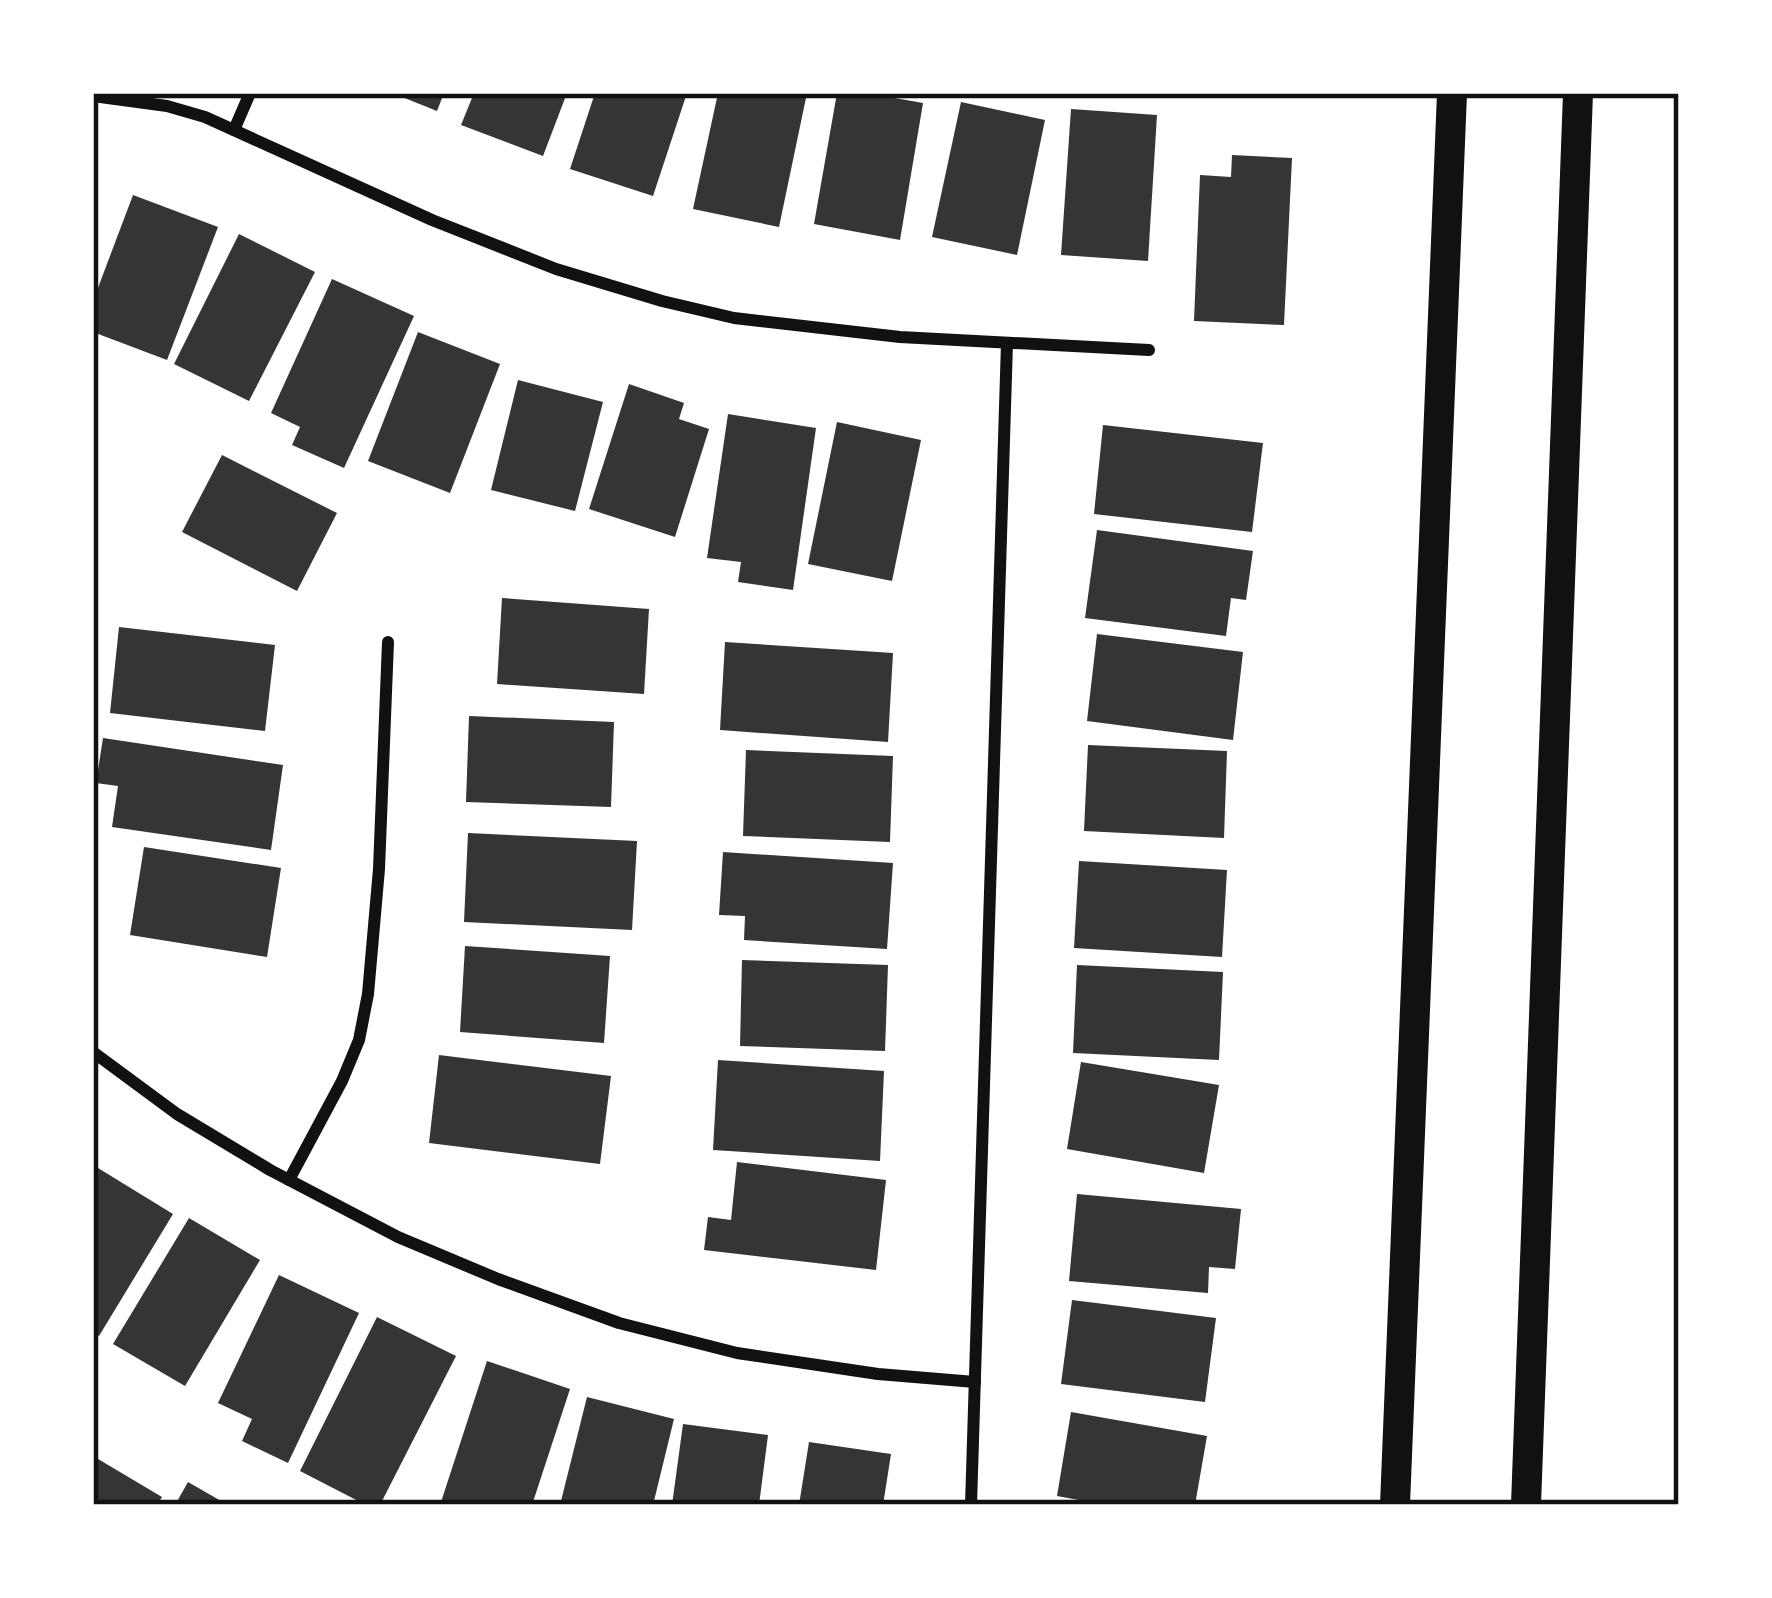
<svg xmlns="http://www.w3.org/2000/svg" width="1772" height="1598" viewBox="0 0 1772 1598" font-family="'Asap Condensed',sans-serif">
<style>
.building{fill:#353535}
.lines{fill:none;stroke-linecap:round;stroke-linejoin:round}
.minor{stroke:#111;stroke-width:12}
.primary{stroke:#111;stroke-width:30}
.neatline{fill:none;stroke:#111;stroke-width:4.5}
</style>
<rect width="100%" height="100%" fill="#fff"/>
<g class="building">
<path d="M392 93H444L437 111Z"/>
<path d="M474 93H567L543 156 461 125Z"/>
<path d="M595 93H687L653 196 570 169Z"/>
<path d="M718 93H807L779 227 693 209Z"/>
<path d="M837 93H867L923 103 900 240 814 224Z"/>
<path d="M961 102 1045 120 1017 255 932 237Z"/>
<path d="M1071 109 1157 115 1148 261 1061 255Z"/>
<path d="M1232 155 1292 158 1284 325 1194 321 1200 175 1231 177Z"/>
<path d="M133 195 218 227 167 360 93 332V301Z"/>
<path d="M239 234 315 272 249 401 174 364Z"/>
<path d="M332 279 414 316 344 468 292 445 300 427 271 413Z"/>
<path d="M418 332 500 364 450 493 368 461Z"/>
<path d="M518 380 603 402 575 511 491 490Z"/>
<path d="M629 384 684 403 679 419 709 429 675 537 589 509Z"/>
<path d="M728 414 816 428 793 590 738 582 741 562 707 558Z"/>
<path d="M837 422 921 440 892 581 808 564Z"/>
<path d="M1103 425 1263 443 1252 532 1094 514Z"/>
<path d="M222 455 337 513 297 591 182 532Z"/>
<path d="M1097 530 1253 551 1246 600 1231 598 1226 636 1085 618Z"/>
<path d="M502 598 649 609 644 694 497 684Z"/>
<path d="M119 627 275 645 265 731 110 713Z"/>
<path d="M1097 634 1243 652 1233 740 1087 721Z"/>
<path d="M725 642 893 653 888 742 720 730Z"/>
<path d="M469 716 614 722 611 807 466 802Z"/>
<path d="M103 738 283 765 271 850 112 827 118 786 96 783Z"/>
<path d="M1088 745 1227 751 1224 838 1084 831Z"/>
<path d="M746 750 893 756 890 842 743 836Z"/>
<path d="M468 833 637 841 632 930 464 922Z"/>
<path d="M144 847 281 868 267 957 130 935Z"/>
<path d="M723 852 893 863 887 949 744 940 745 916 719 915Z"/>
<path d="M1079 861 1227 870 1222 957 1074 948Z"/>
<path d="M465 946 610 956 604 1043 460 1032Z"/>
<path d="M742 960 888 965 885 1051 740 1046Z"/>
<path d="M1077 965 1223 972 1219 1060 1073 1053Z"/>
<path d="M439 1055 611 1076 600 1164 429 1143Z"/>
<path d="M718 1060 884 1071 880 1161 713 1150Z"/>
<path d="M1081 1062 1219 1085 1204 1173 1067 1149Z"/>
<path d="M737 1162 886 1180 876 1270 704 1250 708 1217 731 1220Z"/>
<path d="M98 1168 173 1214 99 1336 93 1332V1177Z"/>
<path d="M1077 1194 1241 1209 1235 1269 1209 1267 1208 1293 1069 1281Z"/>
<path d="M189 1218 260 1260 185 1386 113 1344Z"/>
<path d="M279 1275 359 1313 288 1463 242 1441 252 1419 218 1403Z"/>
<path d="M1072 1300 1216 1318 1205 1402 1061 1384Z"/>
<path d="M377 1317 456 1356 380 1505H366L300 1471Z"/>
<path d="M487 1361 570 1389 532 1505H449L441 1502Z"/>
<path d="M587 1397 674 1419 653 1505H560Z"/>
<path d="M1071 1412 1207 1436 1195 1505H1106L1057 1496Z"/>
<path d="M683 1424 768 1435 759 1505H672Z"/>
<path d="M809 1442 891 1454 883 1505H799Z"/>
<path d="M93 1456 162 1497 157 1505H93Z"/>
<path d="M188 1482 228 1505H175Z"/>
</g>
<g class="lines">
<g class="minor">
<path d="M93 96 167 106 205 117 432 220 556 269 662 301 734 318 900 337 1149 350"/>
<path d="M234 130 250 93"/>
<path d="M93 1052 177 1114 270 1170 398 1237 498 1279 619 1323 737 1353 878 1374 975 1382"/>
<path d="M289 1180 342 1081 359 1040 368 994 379 869 388 642"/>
<path d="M971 1505 1007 343"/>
</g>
<g class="primary">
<path d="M1395 1505 1452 93"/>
<path d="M1526 1505 1578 93"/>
</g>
</g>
<rect width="1772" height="1598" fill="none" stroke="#ffffff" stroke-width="192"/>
<rect x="96" y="96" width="1580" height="1406" class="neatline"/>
</svg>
